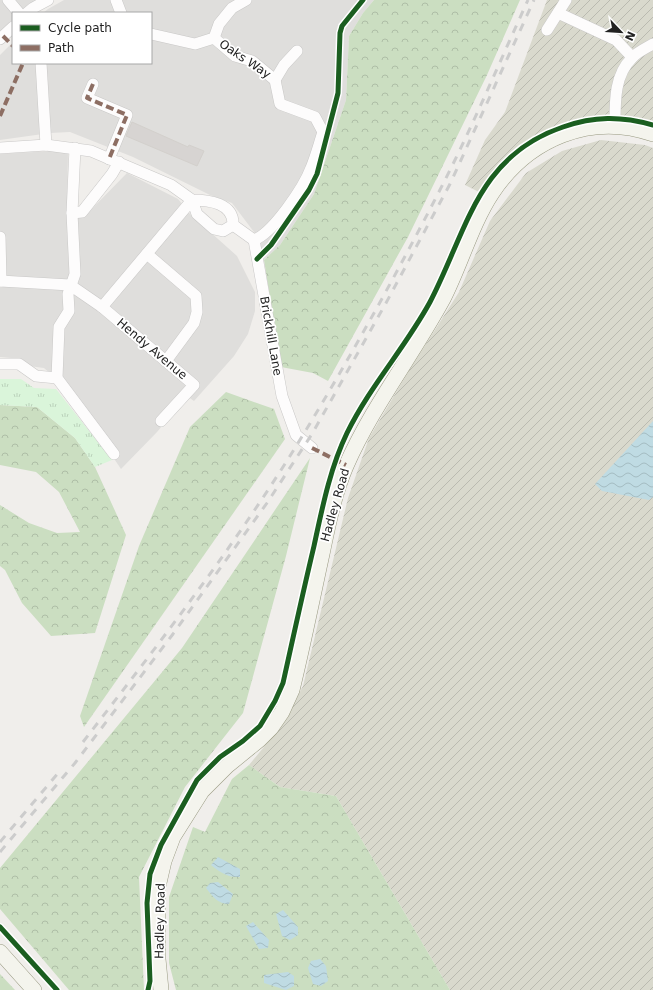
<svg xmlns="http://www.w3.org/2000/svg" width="653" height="990" viewBox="0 0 653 990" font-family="'DejaVu Sans',sans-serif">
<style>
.residential{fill:#dfdedc}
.construction{fill:url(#construction-furrows)}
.forest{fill:url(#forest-crowns)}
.park{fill:url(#park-tufts)}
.water{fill:url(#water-waves)}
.building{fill:#d7d4d2;stroke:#d3d0cc}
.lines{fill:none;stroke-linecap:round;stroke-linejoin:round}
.street-casing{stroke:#c9c8c7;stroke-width:12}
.secondary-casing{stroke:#999a82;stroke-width:16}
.street{stroke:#fdfcfc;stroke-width:11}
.secondary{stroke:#f4f4ed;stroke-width:15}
.rail{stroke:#ccc;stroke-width:3;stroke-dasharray:8 8;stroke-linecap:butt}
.quiet{stroke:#8d6e63;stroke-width:4;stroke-dasharray:8 4;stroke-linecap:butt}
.cycleway-casing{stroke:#fff;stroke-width:8}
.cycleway{stroke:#1b5e20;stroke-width:5}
.labels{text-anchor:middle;stroke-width:3.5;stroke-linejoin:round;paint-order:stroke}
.street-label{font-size:12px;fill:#222;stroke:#fff}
</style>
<defs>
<pattern id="construction-furrows" width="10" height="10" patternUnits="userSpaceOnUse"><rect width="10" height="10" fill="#d9d9cd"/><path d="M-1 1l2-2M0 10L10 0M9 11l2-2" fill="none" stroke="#babab0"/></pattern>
<pattern id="forest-crowns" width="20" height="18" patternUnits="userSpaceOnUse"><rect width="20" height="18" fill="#cbdec1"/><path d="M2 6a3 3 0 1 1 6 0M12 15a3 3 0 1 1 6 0" fill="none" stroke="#aebea6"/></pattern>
<pattern id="park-tufts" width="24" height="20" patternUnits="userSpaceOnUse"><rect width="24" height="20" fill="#daf5da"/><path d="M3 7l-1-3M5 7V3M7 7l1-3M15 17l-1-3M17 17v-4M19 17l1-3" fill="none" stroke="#bbd2bb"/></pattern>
<pattern id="water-waves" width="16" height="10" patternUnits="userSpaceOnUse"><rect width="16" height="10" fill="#bfdbe3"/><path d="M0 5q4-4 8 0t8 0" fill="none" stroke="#a4bcc2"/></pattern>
</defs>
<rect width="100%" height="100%" fill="#f0eeeb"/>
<g class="residential">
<path d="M0 0H36L23 11 13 13V20L0 31Z"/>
<path d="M64 0H374L363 13 349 36 346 100 314 194 280 245 264 260 254 232 232 203 210 195 133 157 70 132 50 133 0 140V55L13 42V63H151V13H43L48 9Z"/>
<path d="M68 150 67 216 83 218 127 173 178 199 190 214 237 256 255 292V311L248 334 234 356 194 401 187 396 157 432 121 469 66 387 44 368 29 366 22 359 0 357V154Z"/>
</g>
<g class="construction">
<path d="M547 0H653V124L630 118 606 117 585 119 561 125 535 137 512 153 491 174 479 192 465 185 485 140 505 112Z"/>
<path d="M601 140 645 145 653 148V990H450L336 796 280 787 249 765 283 724 303 686 348 498 369 438 407 374 459 292 490 221 526 173 562 151Z"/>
</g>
<g class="forest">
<path d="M374 0H520L487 75 408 237 328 381 313 373 281 367 264 260 280 245 314 194 346 100 349 36 363 13Z"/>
<path d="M226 392 274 409 285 439 84 727 80 716 139 546 190 427Z"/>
<path d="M0 405 37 407 75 438 95 467 126 535 95 633 51 636 22 603 5 570 0 566V505L29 523 57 533 80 532 59 492 36 472 0 465Z"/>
<path d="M310 458 286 556 243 713 185 787 139 877 144 990H69L0 909V868L182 648Z"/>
<path d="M249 765 280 787 336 796 450 990H176L169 963V897L193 827 205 832 232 779Z"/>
<path d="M0 974 15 990H0Z"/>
</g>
<path class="park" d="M0 379H21L34 388 56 389 112 460 95 467 75 438 37 407 0 405Z"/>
<g class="water">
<path d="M653 421V497L649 500 602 491 595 484Z"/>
<path d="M218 857 240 869V877C228 878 220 872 211 865Z"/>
<path d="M218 882 233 894 229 904C218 904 213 897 206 888L210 883Z"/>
<path d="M283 910 298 927V935L290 940 282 936 276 914Z"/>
<path d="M253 922 269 940 268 948 259 949 246 926Z"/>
<path d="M320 959 326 966 328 981 321 986 313 984 308 968 311 961Z"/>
<path d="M288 972 294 976V986L286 990 264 983V975Z"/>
</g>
<path class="building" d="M132 122 188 147 189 145 204 151 197 166 126 136Z"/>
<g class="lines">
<defs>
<g id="street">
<path d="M8 0 19 13"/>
<path d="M116 0 121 13"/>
<path d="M27 13 33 8 48 0"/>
<path d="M558 13 616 40 632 57"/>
<path d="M547 30 566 0"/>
<path d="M151 34 195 44 214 38 219 24 232 8 246 0"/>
<path d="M214 38 235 56 252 61 275 80 280 104 315 117 323 132C319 144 316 156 311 168 304 187 273 233 254 240"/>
<path d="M0 39 13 27"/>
<path d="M41 63 46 145"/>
<path d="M275 80 284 65 297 51"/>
<path d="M93 84 87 98 127 115 109 159"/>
<path d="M615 126C615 103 614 75 632 58 637 52 646 48 653 44"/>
<path d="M0 148 46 145 91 151 171 185 192 200 197 214 214 229 223 231 233 225C234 203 209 200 192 200"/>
<path d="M75 148 72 213 75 274 68 294 69 311 59 327 57 378 114 454"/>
<path d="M72 213 82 212 112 174 119 162"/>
<path d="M233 225 254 240 282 396 296 435 312 448"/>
<path d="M0 237 1 281"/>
<path d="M147 254 196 296 197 312 194 323 166 361"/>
<path d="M0 281 70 285"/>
<path d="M70 285 102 307 194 385 161 421"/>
<path d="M102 307 192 200"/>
<path d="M0 364H19L36 376 57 378"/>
</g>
<g id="secondary">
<path d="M0 952 34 990"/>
<path d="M161 990 158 959V887L164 861 173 837 202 791 227 766 259 740 271 728 282 712 292 690C303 645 312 600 322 554 328 525 334 494 346 466 372 407 412 356 443 299 460 266 472 223 492 193 528 139 590 112 653 134"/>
</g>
</defs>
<use href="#street" class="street-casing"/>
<use href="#secondary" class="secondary-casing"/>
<use href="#street" class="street"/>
<use href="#secondary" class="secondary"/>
<g class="rail">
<path d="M83 742C161 641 240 539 306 430 355 349 401 266 444 182 474 123 500 61 528 0"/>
<path d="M0 842 59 772"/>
<path d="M0 852 75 763 173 634 267 503 312 434 386 303 450 184 534 0"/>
</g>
<g class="quiet">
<path d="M3 36 13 46"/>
<path d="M93 84 87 98 127 115 109 159"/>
<path d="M0 116 23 63"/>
<path d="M312 448 346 465"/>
</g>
<defs>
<g id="cycleway">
<path d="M257 259 271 245 309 190 317 174 338 93 340 33 342 26 363 0"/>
<path d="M0 927 57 990"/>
<path d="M148 990 150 981 147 903 150 874 161 845 197 780 220 757 243 741 260 726 275 701 283 683C293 638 303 592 314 546 322 509 330 468 347 433 370 386 405 348 430 302 467 231 477 156 563 127 594 116 621 116 653 125"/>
</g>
</defs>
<use href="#cycleway" class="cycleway-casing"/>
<use href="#cycleway" class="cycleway"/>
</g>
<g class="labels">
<g class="street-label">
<text transform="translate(245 59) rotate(34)" y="4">Oaks Way</text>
<text transform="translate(271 336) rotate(80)" y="4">Brickhill Lane</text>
<text transform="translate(152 349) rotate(40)" y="4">Hendy Avenue</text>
<text transform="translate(335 505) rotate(-74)" y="4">Hadley Road</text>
<text transform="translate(160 921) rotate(-89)" y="4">Hadley Road</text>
</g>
</g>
<rect x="12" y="12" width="140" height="52" fill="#ffffff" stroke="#a7a7a7"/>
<rect x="20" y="25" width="20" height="6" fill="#1b5e20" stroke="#a7a7a7"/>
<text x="48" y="32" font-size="12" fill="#222222">Cycle path</text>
<rect x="20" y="45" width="20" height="6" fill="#8d6e63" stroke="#a7a7a7"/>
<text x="48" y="52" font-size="12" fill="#222222">Path</text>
<g transform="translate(621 32) rotate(115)" stroke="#ffffff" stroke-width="3" paint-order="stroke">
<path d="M0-3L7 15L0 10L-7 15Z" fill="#222222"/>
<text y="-6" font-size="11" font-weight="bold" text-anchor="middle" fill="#222222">N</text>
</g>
</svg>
